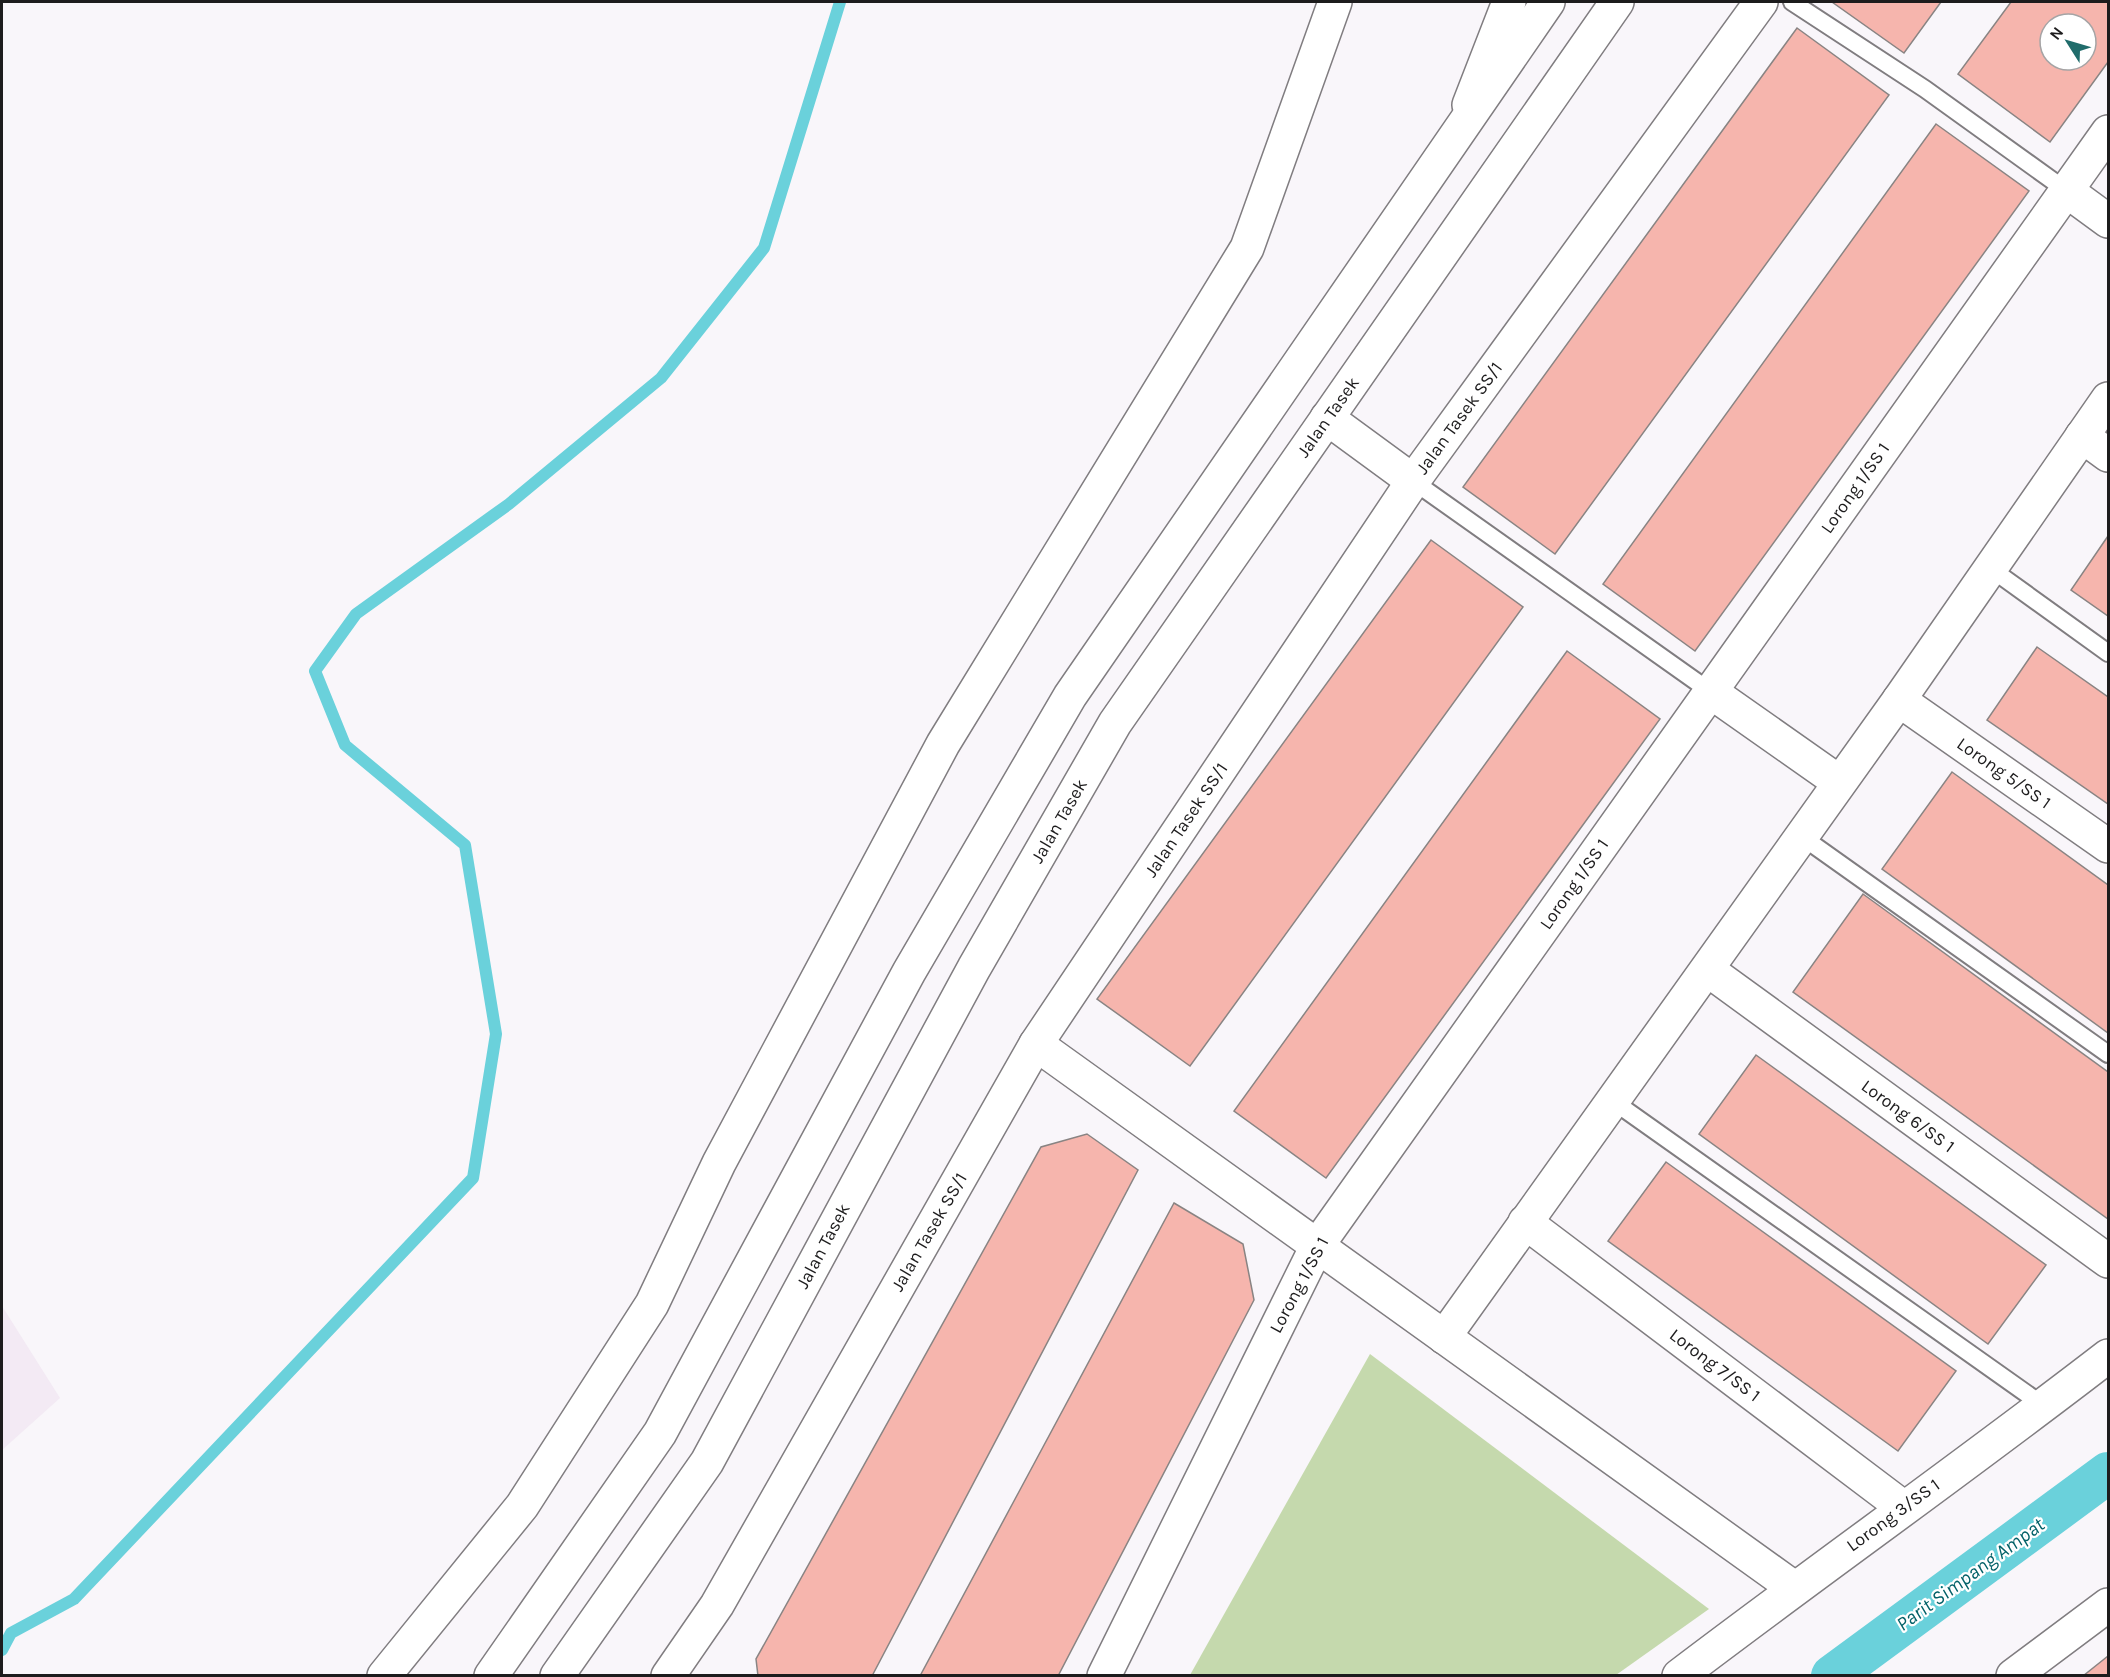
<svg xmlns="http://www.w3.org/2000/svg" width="2110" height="1677" viewBox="0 0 2110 1677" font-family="Karla,sans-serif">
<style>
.built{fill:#f3eaf4}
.green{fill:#c5d9ad}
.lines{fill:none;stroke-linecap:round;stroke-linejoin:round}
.stream{stroke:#6ad1db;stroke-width:12}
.canal{stroke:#6ad1db;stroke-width:42}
.building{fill:#f6b5ad;stroke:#898483;stroke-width:1.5;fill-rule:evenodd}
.lane-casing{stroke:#807d80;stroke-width:20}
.street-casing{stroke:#807d80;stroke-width:36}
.secondary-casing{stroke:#807d80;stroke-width:36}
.lane{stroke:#fff;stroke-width:16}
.street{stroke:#fff;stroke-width:33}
.secondary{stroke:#fff;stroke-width:33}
.labels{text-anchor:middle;stroke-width:4.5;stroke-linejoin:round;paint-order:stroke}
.street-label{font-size:18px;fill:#1d1c1d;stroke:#fff}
.water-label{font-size:20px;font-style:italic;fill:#026168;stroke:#fff}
</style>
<rect width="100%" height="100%" fill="#f9f6fa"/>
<path class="built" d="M2 1306 60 1398 2 1450Z"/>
<path class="green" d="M1370 1354 1709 1609 1616 1675H1190Z"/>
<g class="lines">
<path class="stream" d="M2 1650 11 1633 74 1599 473 1178 496 1034 465 845 345 745 315 671 356 614 509 504 661 378 764 248 840 2"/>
<path class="canal" d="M1832 1676 2108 1473"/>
</g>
<g class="building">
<path d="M1832 2H1941L1904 53Z"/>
<path d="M2011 2H2108V62L2050 142 1958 74ZM2050 24H2086V60H2050Z"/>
<path d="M1797 28 1889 95 1555 554 1463 487Z"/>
<path d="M1936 124 2029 191 1695 651 1603 584Z"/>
<path d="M2108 536V616L2071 590Z"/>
<path d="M1431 540 1523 607 1190 1066 1097 999Z"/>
<path d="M2037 647 2108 697V804L1987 720Z"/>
<path d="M1567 651 1660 719 1326 1178 1234 1111Z"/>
<path d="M1952 772 2108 885V1033L1882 869Z"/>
<path d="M1863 894 2108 1072V1219L1793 992Z"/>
<path d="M1756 1055 2046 1265 1988 1344 1699 1134Z"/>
<path d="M1087 1134 1138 1170 872 1676H758L756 1659 1041 1147Z"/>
<path d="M1666 1162 1956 1371 1898 1451 1608 1241Z"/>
<path d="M1174 1203 1243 1244 1254 1300 1058 1676H920Z"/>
<path d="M2108 1656V1676H2083Z"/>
</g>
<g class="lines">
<defs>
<g id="lane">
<path d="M1792 2 1925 89 2067 191"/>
<path d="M1413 481 1711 692"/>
<path d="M1990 568 2108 653"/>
<path d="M1801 836 2108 1054"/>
<path d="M1613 1101 2044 1406"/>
</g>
<g id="street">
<path d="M1469 105 1509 2"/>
<path d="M2067 191 2108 221"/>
<path d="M1327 418 1413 481"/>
<path d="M2082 436 2108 455"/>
<path d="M1711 692 1839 782"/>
<path d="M1899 700 2108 846"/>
<path d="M1708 970 2108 1261"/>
<path d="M1036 1044 1794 1588"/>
<path d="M1525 1222 1904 1508"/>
<path d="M1444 1337 1899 700 2108 399"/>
<path d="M384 1676 522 1506 652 1304 719 1163 943 744 1247 248 1335 2"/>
<path d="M668 1676 717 1605 1036 1044 1413 481 1761 2"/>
<path d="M1104 1676 1317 1246 2108 132"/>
<path d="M1679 1676C1821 1568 1967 1465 2108 1356"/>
<path d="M2013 1676 2108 1605"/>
</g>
<g id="secondary">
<path d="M491 1676 660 1433 909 972 1070 696 1548 2"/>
<path d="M557 1676 707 1462 974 968 1115 723 1617 2"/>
</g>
</defs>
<use href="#lane" class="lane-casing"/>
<use href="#street" class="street-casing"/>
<use href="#secondary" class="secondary-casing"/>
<use href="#lane" class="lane"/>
<use href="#street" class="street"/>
<use href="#secondary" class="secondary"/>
</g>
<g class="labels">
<g class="street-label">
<text transform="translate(1328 417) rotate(-55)" y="6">Jalan Tasek</text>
<text transform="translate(1459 418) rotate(-54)" y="6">Jalan Tasek SS/1</text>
<text transform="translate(1855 488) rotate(-55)" y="6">Lorong 1/SS 1</text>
<text transform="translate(2004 773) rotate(35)" y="6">Lorong 5/SS 1</text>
<text transform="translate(1186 820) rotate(-56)" y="6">Jalan Tasek SS/1</text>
<text transform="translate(1059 821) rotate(-60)" y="6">Jalan Tasek</text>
<text transform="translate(1574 884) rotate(-55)" y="6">Lorong 1/SS 1</text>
<text transform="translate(1908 1116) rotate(36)" y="6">Lorong 6/SS 1</text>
<text transform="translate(929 1232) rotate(-60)" y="6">Jalan Tasek SS/1</text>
<text transform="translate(823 1246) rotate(-62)" y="6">Jalan Tasek</text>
<text transform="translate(1299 1285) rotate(-62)" y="6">Lorong 1/SS 1</text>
<text transform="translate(1715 1365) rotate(37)" y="6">Lorong 7/SS 1</text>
<text transform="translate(1893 1515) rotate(-36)" y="6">Lorong 3/SS 1</text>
</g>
<g class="water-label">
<text transform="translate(1970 1574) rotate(-36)" y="7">Parit Simpang Ampat</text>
</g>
</g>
<rect width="2110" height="1677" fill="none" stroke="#1d1c1d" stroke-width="6"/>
<g transform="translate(2068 42) rotate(307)"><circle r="28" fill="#ffffff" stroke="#a5a4a5" stroke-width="1.5"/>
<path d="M0-4.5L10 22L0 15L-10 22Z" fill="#206c6b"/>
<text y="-9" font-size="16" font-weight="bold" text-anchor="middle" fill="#1d1c1d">N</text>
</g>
</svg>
